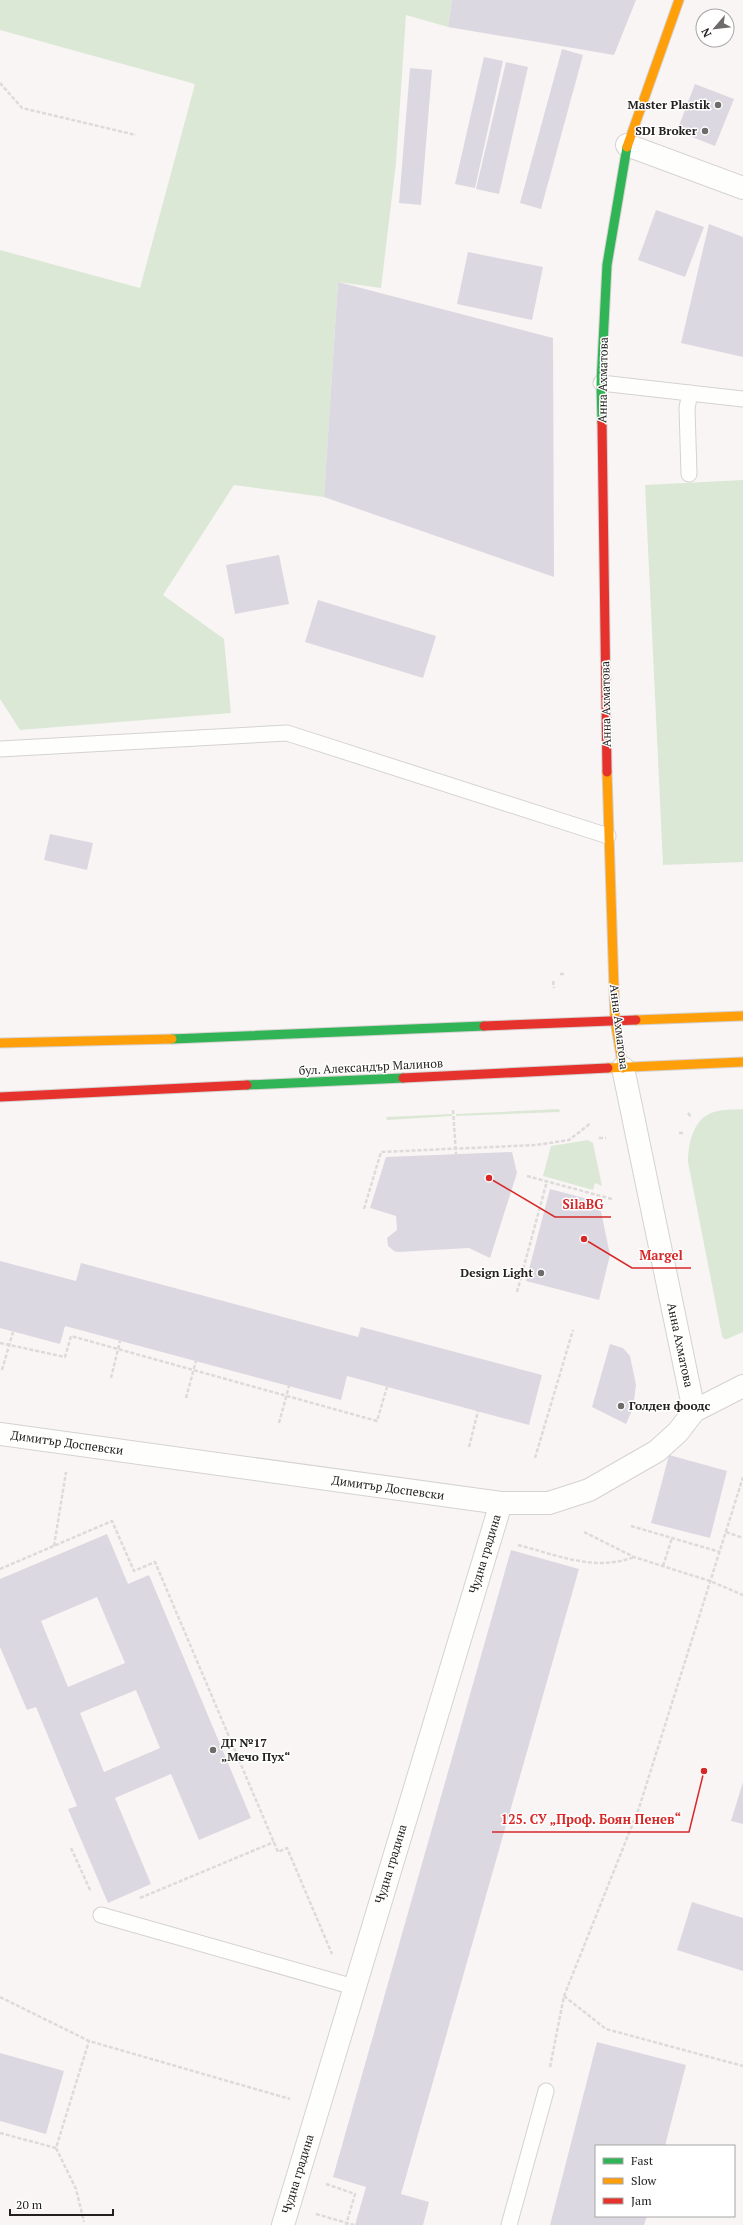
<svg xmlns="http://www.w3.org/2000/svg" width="743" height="2225" viewBox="0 0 743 2225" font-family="'PT Serif',serif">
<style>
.green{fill:#dce8d6}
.building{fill:#dbd8e1;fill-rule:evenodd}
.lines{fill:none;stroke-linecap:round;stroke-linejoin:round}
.lane-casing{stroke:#d5d2d1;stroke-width:17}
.street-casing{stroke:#d5d2d1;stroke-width:24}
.fast-casing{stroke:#d5d2d1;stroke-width:11}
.slow-casing{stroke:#d5d2d1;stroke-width:11}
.jam-casing{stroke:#d5d2d1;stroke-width:11}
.path{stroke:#dcdbda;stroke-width:2.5;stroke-dasharray:4 2;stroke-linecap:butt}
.lane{stroke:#fefefd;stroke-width:15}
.street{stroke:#fefefd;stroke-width:22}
.fast{stroke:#30b455;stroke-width:9}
.slow{stroke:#ff9f0a;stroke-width:9}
.jam{stroke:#e5322d;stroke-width:9}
.poi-dot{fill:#6e6b6a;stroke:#fff;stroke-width:1.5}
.labels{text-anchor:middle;stroke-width:3;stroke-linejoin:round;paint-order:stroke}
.poi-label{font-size:12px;font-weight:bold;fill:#23211f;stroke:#fff;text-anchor:end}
.street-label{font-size:12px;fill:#23211f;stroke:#fff}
.leader{fill:none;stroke:#d62828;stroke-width:1.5}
.callout-dot{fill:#d62828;stroke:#fff;stroke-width:1.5}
.callout-label{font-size:13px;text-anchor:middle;font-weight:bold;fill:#d62828;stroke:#fff;stroke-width:3;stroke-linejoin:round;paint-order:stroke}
</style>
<rect width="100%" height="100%" fill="#f9f5f4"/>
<g class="green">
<path d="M0 0H452L448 27 406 15 396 163 381 288 338 282 324 497 234 485 163 595 224 639 231 713 20 730 0 699V250L140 288 195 84 0 30Z"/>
<path d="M743 480V862L663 865 645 485Z"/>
<path d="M559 1109 560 1112 456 1116V1114Z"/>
<path d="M743 1109V1332L727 1339H724L722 1336 688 1162C688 1144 693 1118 714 1112 723 1109 734 1110 743 1109Z"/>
<path d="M452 1114V1116L387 1120 386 1117Z"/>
<path d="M588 1140 593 1143 602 1186 595 1183 593 1190 543 1176 551 1146Z"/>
</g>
<g class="building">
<path d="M452 0H636L614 55 448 27Z"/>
<path d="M562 49 583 55 541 209 520 203Z"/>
<path d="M484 57 503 61 475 188 455 184Z"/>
<path d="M506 62 528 67 499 194 476 189Z"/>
<path d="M410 68 432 70 421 205 399 203Z"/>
<path d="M695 84 734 99 715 146 677 131Z"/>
<path d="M656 210 704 227 685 277 638 260Z"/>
<path d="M709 224 743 237V357L681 343Z"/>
<path d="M468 252 543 267 532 320 457 304Z"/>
<path d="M338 282 553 338 554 577 324 497Z"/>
<path d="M279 555 289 604 235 614 226 565Z"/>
<path d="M318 600 436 636 423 678 305 642Z"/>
<path d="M50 834 93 843 87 870 44 860Z"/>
<path d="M512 1152 517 1173 490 1258 469 1248 398 1252 394 1251 388 1246 387 1238 397 1230 396 1216 370 1208 386 1157Z"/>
<path d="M550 1189 599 1202 610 1255 599 1300 526 1281Z"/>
<path d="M0 1261 76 1281 81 1263 358 1337 361 1327 542 1375 529 1425 347 1376 341 1400 65 1326 60 1344 0 1328Z"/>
<path d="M610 1344 623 1348 630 1356 636 1385 633 1408 626 1424 592 1407Z"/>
<path d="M669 1455 727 1471 710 1538 651 1523Z"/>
<path d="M107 1534 128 1584 149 1575 251 1818 199 1840 171 1774 115 1798 151 1884 108 1903 68 1809 77 1806 36 1707 27 1710 0 1647V1579ZM97 1597 125 1663 68 1687 41 1621ZM136 1690 160 1748 104 1772 80 1713Z"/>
<path d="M511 1550 579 1569 401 2194 429 2202 423 2225H355L366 2187 333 2177Z"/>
<path d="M743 1782V1824L731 1821Z"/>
<path d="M692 1902 743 1918V1971L677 1950Z"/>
<path d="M597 2042 686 2065 665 2146H596V2216H647L644 2225H550Z"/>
<path d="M0 2053 64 2071 46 2134 0 2121Z"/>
</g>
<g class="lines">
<defs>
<g id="lane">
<path d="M601 383 743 399"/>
<path d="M689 474 687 408 690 393"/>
<path d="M0 749 287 733 608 836"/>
<path d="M101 1915 354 1987"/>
<path d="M509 2225 546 2091"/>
</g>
<g id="street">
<path d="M627 145 743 188"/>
<path d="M623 1068 694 1411"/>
<path d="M0 1434 501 1503H549L589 1490 657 1451 678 1432 694 1411 743 1386"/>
<path d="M283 2225 501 1503"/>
</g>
<g id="fast">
<path d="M602 422 601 383 607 265 627 147"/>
<path d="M172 1039 484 1026"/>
<path d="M247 1085 403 1078"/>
</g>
<g id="slow">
<path d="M627 147 679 0"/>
<path d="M607 772 615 1020 623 1068"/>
<path d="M636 1020 743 1016"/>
<path d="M0 1043 172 1039"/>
<path d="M608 1068 743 1062"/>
</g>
<g id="jam">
<path d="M602 422 607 772"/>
<path d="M484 1026 636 1020"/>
<path d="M403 1078 608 1068"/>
<path d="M0 1097 247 1085"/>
</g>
</defs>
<use href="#lane" class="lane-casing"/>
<use href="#street" class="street-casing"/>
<use href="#fast" class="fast-casing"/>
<use href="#slow" class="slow-casing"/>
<use href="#jam" class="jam-casing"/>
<g class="path">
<path d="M0 83 22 108 136 135"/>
<path d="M560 974H566"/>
<path d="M553 981 554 988"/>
<path d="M453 1110 456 1154"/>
<path d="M688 1113 691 1117"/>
<path d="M679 1133H683"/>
<path d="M599 1138H606"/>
<path d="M527 1176 612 1199"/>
<path d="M364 1209 381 1152 536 1145 569 1140 591 1123"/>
<path d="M517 1292 547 1181"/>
<path d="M0 1343 65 1357 71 1336 377 1421 387 1387"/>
<path d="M2 1370 13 1332"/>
<path d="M111 1378 120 1341"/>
<path d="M186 1398 196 1361"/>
<path d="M279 1423 289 1386"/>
<path d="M469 1447 478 1411"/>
<path d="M535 1458 573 1330"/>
<path d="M631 1526 720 1552"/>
<path d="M584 1532 634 1557 710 1581 743 1595"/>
<path d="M726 1532 743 1538"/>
<path d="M518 1545C557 1555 595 1572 634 1557"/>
<path d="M54 1546 66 1472"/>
<path d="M663 1566 672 1538"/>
<path d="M0 1569 112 1521 134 1571 155 1562 278 1852 287 1848 332 1954"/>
<path d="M71 1848 91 1892"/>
<path d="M140 1898 274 1842"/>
<path d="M564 1996 606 2029 743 2066"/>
<path d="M0 1997 89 2041 290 2099"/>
<path d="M550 2067 564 1996 639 1808 743 1477"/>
<path d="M0 2133 56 2148 89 2041"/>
<path d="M56 2148 76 2189 84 2222"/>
<path d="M326 2184 355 2194 346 2225"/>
<path d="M316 2214 354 2225"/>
</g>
<use href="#lane" class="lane"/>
<use href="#street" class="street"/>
<use href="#fast" class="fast"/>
<use href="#slow" class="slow"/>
<use href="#jam" class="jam"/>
</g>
<g class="poi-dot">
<circle cx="718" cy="105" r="4"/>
<circle cx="705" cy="131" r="4"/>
<circle cx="541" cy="1273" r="4"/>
<circle cx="621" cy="1406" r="4"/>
<circle cx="213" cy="1750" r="4"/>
</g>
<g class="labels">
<g class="poi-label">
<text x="710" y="109">Master Plastik</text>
<text x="697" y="135">SDI Broker</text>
<text x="533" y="1277">Design Light</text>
<text x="629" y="1410" text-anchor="start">Голден фоодс</text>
<text x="221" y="1747" text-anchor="start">ДГ №17<tspan x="221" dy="14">„Мечо Пух“</tspan></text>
</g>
<g class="street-label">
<text transform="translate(603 380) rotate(-89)" y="4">Анна Ахматова</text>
<text transform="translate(606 704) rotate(-91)" y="4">Анна Ахматова</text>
<text transform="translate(619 1027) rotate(83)" y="4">Анна Ахматова</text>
<text transform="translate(371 1067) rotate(-3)" y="4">бул. Александър Малинов</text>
<text transform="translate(680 1345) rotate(78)" y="4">Анна Ахматова</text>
<text transform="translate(67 1443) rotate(8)" y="4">Димитър Доспевски</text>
<text transform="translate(388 1488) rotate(8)" y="4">Димитър Доспевски</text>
<text transform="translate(485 1554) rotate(-73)" y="4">Чудна градина</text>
<text transform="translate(391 1864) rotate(-73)" y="4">Чудна градина</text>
<text transform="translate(298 2174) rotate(-73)" y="4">Чудна градина</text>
</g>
</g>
<path class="leader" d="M489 1178L555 1217H611M584 1239L632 1268H691M704 1771L689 1832H492"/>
<g class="callout-dot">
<circle cx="489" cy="1178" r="4"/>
<circle cx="584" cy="1239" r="4"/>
<circle cx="704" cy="1771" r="4"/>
</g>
<g class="callout-label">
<text x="583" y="1209">SilaBG</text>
<text x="661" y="1260">Margel</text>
<text x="591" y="1824">125. СУ „Проф. Боян Пенев“</text>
</g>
<rect x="595" y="2145" width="140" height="72" fill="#ffffff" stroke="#a7a6a5"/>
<rect x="603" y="2158" width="20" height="6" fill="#30b455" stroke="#a7a6a5"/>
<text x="631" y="2165" font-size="12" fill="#23211f">Fast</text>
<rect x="603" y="2178" width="20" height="6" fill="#ff9f0a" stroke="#a7a6a5"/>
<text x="631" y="2185" font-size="12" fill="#23211f">Slow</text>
<rect x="603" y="2198" width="20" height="6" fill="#e5322d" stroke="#a7a6a5"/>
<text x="631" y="2205" font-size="12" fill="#23211f">Jam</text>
<g transform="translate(715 28) rotate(242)"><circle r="19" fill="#ffffff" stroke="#a7a6a5"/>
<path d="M0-3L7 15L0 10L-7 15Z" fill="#6e6b6a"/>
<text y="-6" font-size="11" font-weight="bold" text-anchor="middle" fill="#23211f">N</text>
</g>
<path d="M10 2209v6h103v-6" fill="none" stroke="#23211f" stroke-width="2"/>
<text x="16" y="2209" font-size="12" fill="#23211f" stroke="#ffffff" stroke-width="3" paint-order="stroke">20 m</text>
</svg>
